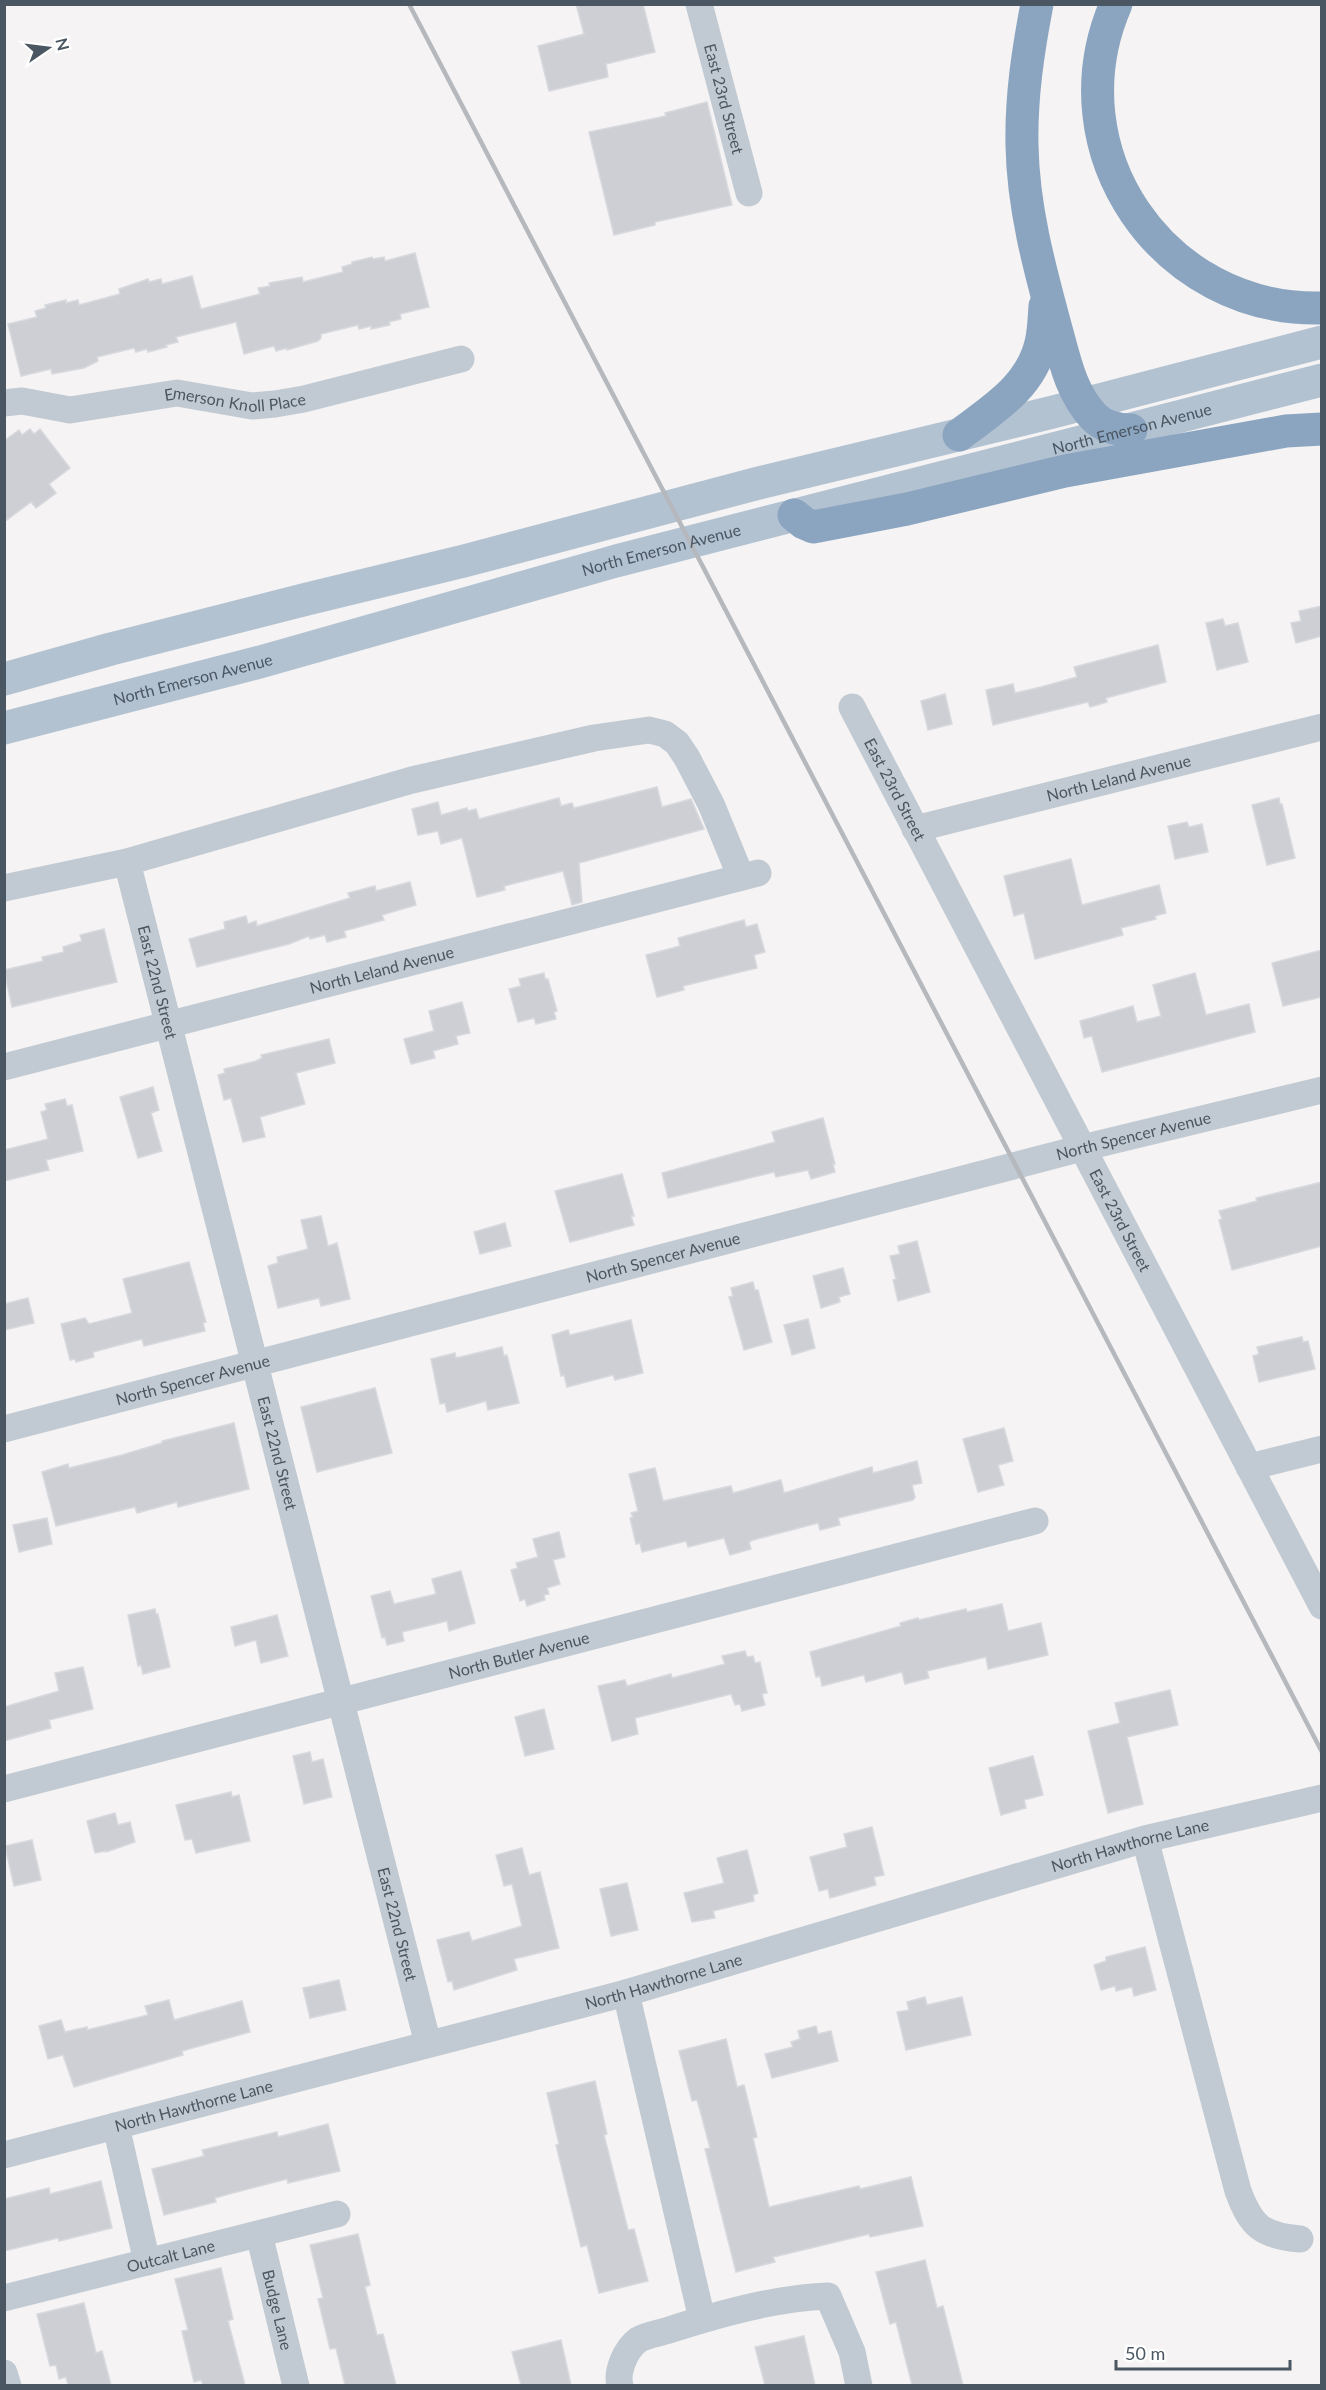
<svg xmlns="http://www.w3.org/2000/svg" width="1326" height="2390" viewBox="0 0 1326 2390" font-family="Lato,sans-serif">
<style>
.building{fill:#cdcfd5;stroke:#d7d9de;stroke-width:1.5}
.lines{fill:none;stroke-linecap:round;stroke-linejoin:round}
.minor{stroke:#c1cad2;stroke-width:27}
.major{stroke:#b3c2d1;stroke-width:33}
.highway{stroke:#8ba5c1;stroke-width:33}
.rail{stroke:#b5b8bd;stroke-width:4.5}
.labels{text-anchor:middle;stroke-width:4.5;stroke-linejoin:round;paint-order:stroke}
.street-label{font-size:16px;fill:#4a5661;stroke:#fff}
</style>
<rect width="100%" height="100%" fill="#f5f3f3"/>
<g class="building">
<path d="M576 4H643L655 52 606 64 608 77 549 91 538 46 584 34Z"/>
<path d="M707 102 732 205 655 222V225L614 235 589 132 666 116 665 113Z"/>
<path d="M415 253 429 307 400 314 401 319 389 322 390 325 371 329V326L359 329 358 325 321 334V338L318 341 287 350V348L276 351 274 346 244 354 236 322 176 337 178 342 166 345 167 347 148 352 147 349 136 352 134 348 97 357 98 361 84 368 52 374 51 369 21 376 8 324 37 317 35 311 46 308 45 305 66 300V303L78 300 79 305 120 294 119 289 148 279 149 282 161 279 162 284 192 276 201 309 260 294 258 288 270 286 269 283 302 277 303 282 343 272 342 267 352 264V262L372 257 373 259 384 257 385 261Z"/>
<path d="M30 429 34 434 40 429 70 468 49 484 56 493 36 508 31 502 4 522V441L19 430 22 435Z"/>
<path d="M1322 606V636L1296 643 1291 623 1301 621 1299 611Z"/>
<path d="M1223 619 1225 626 1238 623 1248 662 1217 670 1206 623Z"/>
<path d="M1158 645 1166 682 1106 698 1107 702 1090 707 1088 702 993 725 986 690 1013 684 1015 693 1041 687 1077 677 1074 667Z"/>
<path d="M945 694 952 724 928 730 921 701Z"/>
<path d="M657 787 662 807 691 799 704 829 579 863 582 902 572 905 563 871 504 886 505 890 477 897 462 838 441 844 438 831 418 835 412 809 438 802 441 815 467 808 468 811 476 809 479 819 559 798 561 806 572 803 574 808Z"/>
<path d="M1279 798 1280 804H1282L1295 858 1267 865 1252 805Z"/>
<path d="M1187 822 1189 827 1202 824 1208 852 1175 859 1168 826Z"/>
<path d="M1071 859 1082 905 1159 885 1166 913 1155 916 1156 919 1121 928 1123 935 1035 959 1024 913 1014 916 1004 876Z"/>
<path d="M410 882 416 905 382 915 384 920 344 931 346 937 327 942 325 935 310 939 309 936 289 944 197 967 189 939 225 929 224 922 246 916 248 924 256 921 257 926 350 898 348 893 375 886 376 891Z"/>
<path d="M744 920 746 927 757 924 765 952 754 955 757 968 683 986 684 990 657 997 646 955 680 946 678 938Z"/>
<path d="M104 929 117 982 12 1007 4 970 43 961 42 957 64 952 63 947 82 941 80 935Z"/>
<path d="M1322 950V997L1283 1006 1272 963Z"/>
<path d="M544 973 545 979H548L557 1011 554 1012 556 1019 536 1024 534 1018 518 1022 509 989 521 986 519 979Z"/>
<path d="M1195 973 1206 1015 1249 1004 1255 1032 1102 1072 1092 1036 1084 1038 1080 1021 1133 1006 1137 1022 1161 1016 1153 985Z"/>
<path d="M462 1002 470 1033 456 1036 458 1044 433 1051 435 1058 411 1064 404 1039 434 1031 429 1011Z"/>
<path d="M329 1039 335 1063 296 1073 305 1104 260 1117 265 1137 243 1142 231 1098 224 1100 218 1075 225 1073 224 1069 256 1061 262 1058 261 1055Z"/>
<path d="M153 1087 159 1110 151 1113 162 1151 138 1158 120 1097Z"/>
<path d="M65 1099 67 1106 72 1105 83 1151 46 1160 49 1170 4 1181V1150L48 1139 41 1112 47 1110 45 1104Z"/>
<path d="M823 1118 835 1164H833L835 1172 811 1179 808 1170 776 1177 774 1172 668 1198 662 1173 775 1142 772 1132Z"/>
<path d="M622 1174 634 1216H631L634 1225 570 1242 555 1191Z"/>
<path d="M1322 1182V1246L1232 1270 1219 1220 1222 1219 1219 1211 1257 1201 1256 1198Z"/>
<path d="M321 1216 328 1246 337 1243 350 1299 321 1306 319 1298 278 1308 268 1266 278 1263 277 1257 308 1249 301 1220Z"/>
<path d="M505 1223 511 1246 480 1254 474 1232Z"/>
<path d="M917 1241 930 1292 898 1301 893 1280 896 1279 890 1256 900 1254 898 1246Z"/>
<path d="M189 1262 206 1322 203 1323 205 1331 144 1346 142 1339 93 1352 94 1357 76 1362 75 1359 70 1360 61 1324 85 1318 89 1324 132 1313 123 1279Z"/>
<path d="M843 1268 850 1294 839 1297 840 1302 821 1308 813 1276Z"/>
<path d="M753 1282 755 1290H758L772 1342 744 1350 729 1297 733 1296 731 1288Z"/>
<path d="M28 1298 34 1323 4 1330V1304Z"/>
<path d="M808 1319 815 1348 792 1355 784 1325Z"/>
<path d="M631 1320 643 1373 615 1380 613 1375 567 1387 564 1375 561 1376 552 1335 568 1330 570 1335Z"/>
<path d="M1302 1337 1303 1342 1308 1341 1315 1369 1259 1382 1253 1356 1259 1354 1257 1347Z"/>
<path d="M502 1347 504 1356 507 1355 519 1403 488 1410 486 1401 447 1412 445 1403 440 1404 431 1359 455 1353 456 1358Z"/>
<path d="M375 1388 392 1453 317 1472 301 1407Z"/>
<path d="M234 1423 249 1489 178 1507 177 1502 137 1513 135 1507 56 1526 42 1472 68 1464 69 1468 122 1455 162 1443V1441Z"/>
<path d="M1004 1428 1013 1461 998 1465 1004 1485 978 1492 963 1439Z"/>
<path d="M917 1461 922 1483 912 1485 915 1497 913 1500 838 1518 840 1525 820 1530 818 1523 753 1540 749 1542 751 1549 730 1555 724 1538 688 1547 686 1541 642 1552 640 1543 636 1544 630 1518 633 1517 631 1513 638 1511 629 1474 655 1468 663 1501 731 1486 733 1493 781 1480 784 1493 872 1467 873 1473Z"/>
<path d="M47 1518 52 1544 19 1552 13 1525Z"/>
<path d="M559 1532 565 1557 553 1560 560 1584 547 1588 549 1594 544 1595 545 1600 527 1606 525 1599 520 1601 511 1570 518 1568 516 1563 538 1557 533 1539Z"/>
<path d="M461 1571 475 1623 449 1631 447 1621 402 1632 404 1641 387 1645 385 1637 382 1638 371 1596 390 1591 394 1604 436 1594 432 1579Z"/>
<path d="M1002 1604 1008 1631 1041 1623 1048 1655 988 1669 986 1657 927 1671 929 1678 905 1684 902 1672 866 1682 864 1675 822 1686 820 1676 816 1677 810 1652 901 1626 900 1623 918 1618 919 1620 966 1609 967 1612Z"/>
<path d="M155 1609 156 1614H158L170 1667 143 1674 141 1665 138 1666 128 1615Z"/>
<path d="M277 1615 288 1656 261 1663 256 1640 235 1646 231 1627Z"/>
<path d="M745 1651 747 1657 753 1656 755 1663 760 1662 767 1693 762 1694 765 1705 742 1711 740 1704 735 1705 731 1694 635 1718 638 1734 612 1741 598 1686 625 1680 627 1686 671 1674 672 1678 725 1664 722 1656Z"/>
<path d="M83 1667 93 1709 49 1720 51 1728 4 1741V1707L59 1691 55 1673Z"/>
<path d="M1170 1690 1178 1725 1127 1737 1143 1804 1108 1813 1088 1731 1120 1723 1115 1703Z"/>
<path d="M544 1709 554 1749 525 1756 515 1717Z"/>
<path d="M310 1752 312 1762 323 1759 332 1797 304 1804 293 1756Z"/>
<path d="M1033 1756 1043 1795 1024 1800 1026 1808 1001 1815 989 1768Z"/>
<path d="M231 1792 232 1797 239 1795 250 1841 196 1853 192 1839 185 1840 176 1805Z"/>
<path d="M115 1813 118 1825 130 1822 135 1842 106 1852V1851L95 1853 87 1821Z"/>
<path d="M872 1827 884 1875 874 1877 876 1885 830 1898 828 1889 819 1891 810 1857 847 1847 844 1834Z"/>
<path d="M32 1840 41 1880 14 1886 5 1846Z"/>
<path d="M522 1848 529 1875 540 1872 559 1948 514 1959 517 1970 454 1990 452 1981 448 1982 437 1940 469 1932 472 1941 522 1926 512 1884 504 1886 496 1855Z"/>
<path d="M747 1850 758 1893 753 1895 754 1901 713 1911 715 1918 692 1922 684 1893 724 1883 717 1858Z"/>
<path d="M627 1883 638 1930 611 1936 600 1889Z"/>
<path d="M1145 1947 1156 1990 1134 1996 1132 1987 1116 1991 1115 1986 1101 1990 1094 1965 1106 1961V1957Z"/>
<path d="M339 1980 346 2010 310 2018 303 1988Z"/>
<path d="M925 1997 927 2005 962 1997 971 2035 906 2050 897 2012 909 2010 907 2002Z"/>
<path d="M169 2000 174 2020 242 2001 250 2032 182 2051 183 2055 74 2087 63 2055 48 2059 39 2026 61 2020 65 2032 87 2027V2030L148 2015 145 2006Z"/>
<path d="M816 2026 818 2034 831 2031 838 2061 772 2078 765 2054 793 2047 791 2042 800 2039 798 2031Z"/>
<path d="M726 2039 737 2087 744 2085 757 2137 753 2138 769 2207 859 2186 860 2189 911 2177 923 2226 870 2237 869 2234 786 2254 773 2257 775 2262 736 2272 705 2149 710 2148 701 2114 697 2100 692 2101 679 2051Z"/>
<path d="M595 2081 607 2134 604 2135 622 2206 628 2230 634 2229 648 2281 599 2293 587 2245 581 2247 556 2145 559 2144 547 2093Z"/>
<path d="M328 2124 340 2171 288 2183 287 2179 229 2194 215 2198 216 2202 164 2215 152 2169 204 2156 202 2150 277 2132 278 2137Z"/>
<path d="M101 2181 112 2228 59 2241 58 2238 4 2251V2199L49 2188 50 2194Z"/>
<path d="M358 2234 370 2285 365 2287 377 2335 383 2334 396 2385H345L336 2348 330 2349 318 2299 323 2298 310 2245Z"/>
<path d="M925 2260 937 2308 943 2306 963 2385H912L896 2322 890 2324 876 2272Z"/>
<path d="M221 2268 233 2319 228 2321 245 2385H203L201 2380 194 2382 182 2331 188 2330 175 2279Z"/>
<path d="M84 2303 96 2353 102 2351 111 2385H68L66 2377 59 2379 56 2365 50 2366 37 2314Z"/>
<path d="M804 2336 815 2385H765L755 2347Z"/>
<path d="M561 2340 571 2385H521L512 2352Z"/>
</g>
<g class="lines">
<g class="minor">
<path id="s1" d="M699 4 749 193"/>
<path id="s2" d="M4 403 22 401 70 410 177 393 252 406 275 404 304 399 461 359"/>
<path id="s3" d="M852 707 1322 1606"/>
<path id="s4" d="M915 829 1322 727"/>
<path id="s5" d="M127 862 428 2044"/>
<path d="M4 888 127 862 412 780 594 738 649 730 665 734 677 743 687 758 711 804 741 877"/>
<path id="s6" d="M4 1067 758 873"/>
<path id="s7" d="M4 1429 1082 1148 1322 1090"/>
<path d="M1249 1467 1322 1449"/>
<path id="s8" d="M4 1789 1035 1521"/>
<path d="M1145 1839 1238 2191C1251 2226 1262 2236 1300 2239"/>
<path d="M626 1993 702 2319"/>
<path d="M116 2126 147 2262"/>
<path id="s9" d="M4 2155 626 1993 1145 1839 1322 1798"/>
<path id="s10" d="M259 2234 296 2386"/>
<path id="s11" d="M4 2298 337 2214"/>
<path d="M4 2373 8 2386"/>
<path d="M620 2386C616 2371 626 2349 638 2340 646 2335 660 2333 669 2330 719 2314 775 2298 828 2296L852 2352 859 2386"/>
</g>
<g class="major">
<path d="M4 679 111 649 307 599 464 561 755 484 1053 412 1322 342"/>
<path id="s12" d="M4 728 260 662 616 561 1322 380"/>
</g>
<g class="highway">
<path d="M1037 4C1028 51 1021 97 1022 145 1023 207 1039 266 1055 325 1064 357 1070 392 1094 417 1104 427 1117 430 1131 430"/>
<path d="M1116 4C1052 151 1163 312 1322 308"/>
<path d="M959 435C992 410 1031 387 1041 343 1044 331 1044 318 1045 306"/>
<path d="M794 515 804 523 813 527 907 509 1065 471 1286 431 1322 429"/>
</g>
<path class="rail" d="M409 4 1322 1752"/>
</g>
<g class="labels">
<g class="street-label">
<text dy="6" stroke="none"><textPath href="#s1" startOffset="98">East 23rd Street</textPath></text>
<text dy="6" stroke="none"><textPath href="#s2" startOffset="234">Emerson Knoll Place</textPath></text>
<text dy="6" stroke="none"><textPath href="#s12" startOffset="1167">North Emerson Avenue</textPath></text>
<text dy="6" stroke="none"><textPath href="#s12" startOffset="681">North Emerson Avenue</textPath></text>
<text dy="6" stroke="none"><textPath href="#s12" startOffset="195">North Emerson Avenue</textPath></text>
<text dy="6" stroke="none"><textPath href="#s4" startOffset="210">North Leland Avenue</textPath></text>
<text dy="6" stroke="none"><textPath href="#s3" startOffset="93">East 23rd Street</textPath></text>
<text dy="6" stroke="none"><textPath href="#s6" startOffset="390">North Leland Avenue</textPath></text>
<text dy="6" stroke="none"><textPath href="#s5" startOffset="124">East 22nd Street</textPath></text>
<text dy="6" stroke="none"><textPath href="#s7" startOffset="1167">North Spencer Avenue</textPath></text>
<text dy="6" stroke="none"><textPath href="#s3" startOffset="579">East 23rd Street</textPath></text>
<text dy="6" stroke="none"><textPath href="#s7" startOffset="681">North Spencer Avenue</textPath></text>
<text dy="6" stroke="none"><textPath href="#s7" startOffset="195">North Spencer Avenue</textPath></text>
<text dy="6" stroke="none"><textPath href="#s5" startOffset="610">East 22nd Street</textPath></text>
<text dy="6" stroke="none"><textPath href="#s8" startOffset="532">North Butler Avenue</textPath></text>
<text dy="6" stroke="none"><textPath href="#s9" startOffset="1168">North Hawthorne Lane</textPath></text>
<text dy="6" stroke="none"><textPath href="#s5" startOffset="1096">East 22nd Street</textPath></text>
<text dy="6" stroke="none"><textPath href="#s9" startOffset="682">North Hawthorne Lane</textPath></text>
<text dy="6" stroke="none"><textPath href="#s9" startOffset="196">North Hawthorne Lane</textPath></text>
<text dy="6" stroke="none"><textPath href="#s11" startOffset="172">Outcalt Lane</textPath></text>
<text dy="6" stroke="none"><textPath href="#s10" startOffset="78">Budge Lane</textPath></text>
</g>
</g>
<rect width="1326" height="2390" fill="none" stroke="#4a5661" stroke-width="12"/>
<g transform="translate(48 48) rotate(76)" stroke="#ffffff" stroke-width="4.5" paint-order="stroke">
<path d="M0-4.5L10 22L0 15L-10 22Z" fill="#4a5661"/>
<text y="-9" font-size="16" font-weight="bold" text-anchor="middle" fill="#4a5661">N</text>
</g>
<path d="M1116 2360v9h174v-9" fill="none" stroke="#4a5661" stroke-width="3"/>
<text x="1125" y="2360" font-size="18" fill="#4a5661" stroke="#ffffff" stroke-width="4.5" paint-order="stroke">50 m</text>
</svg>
